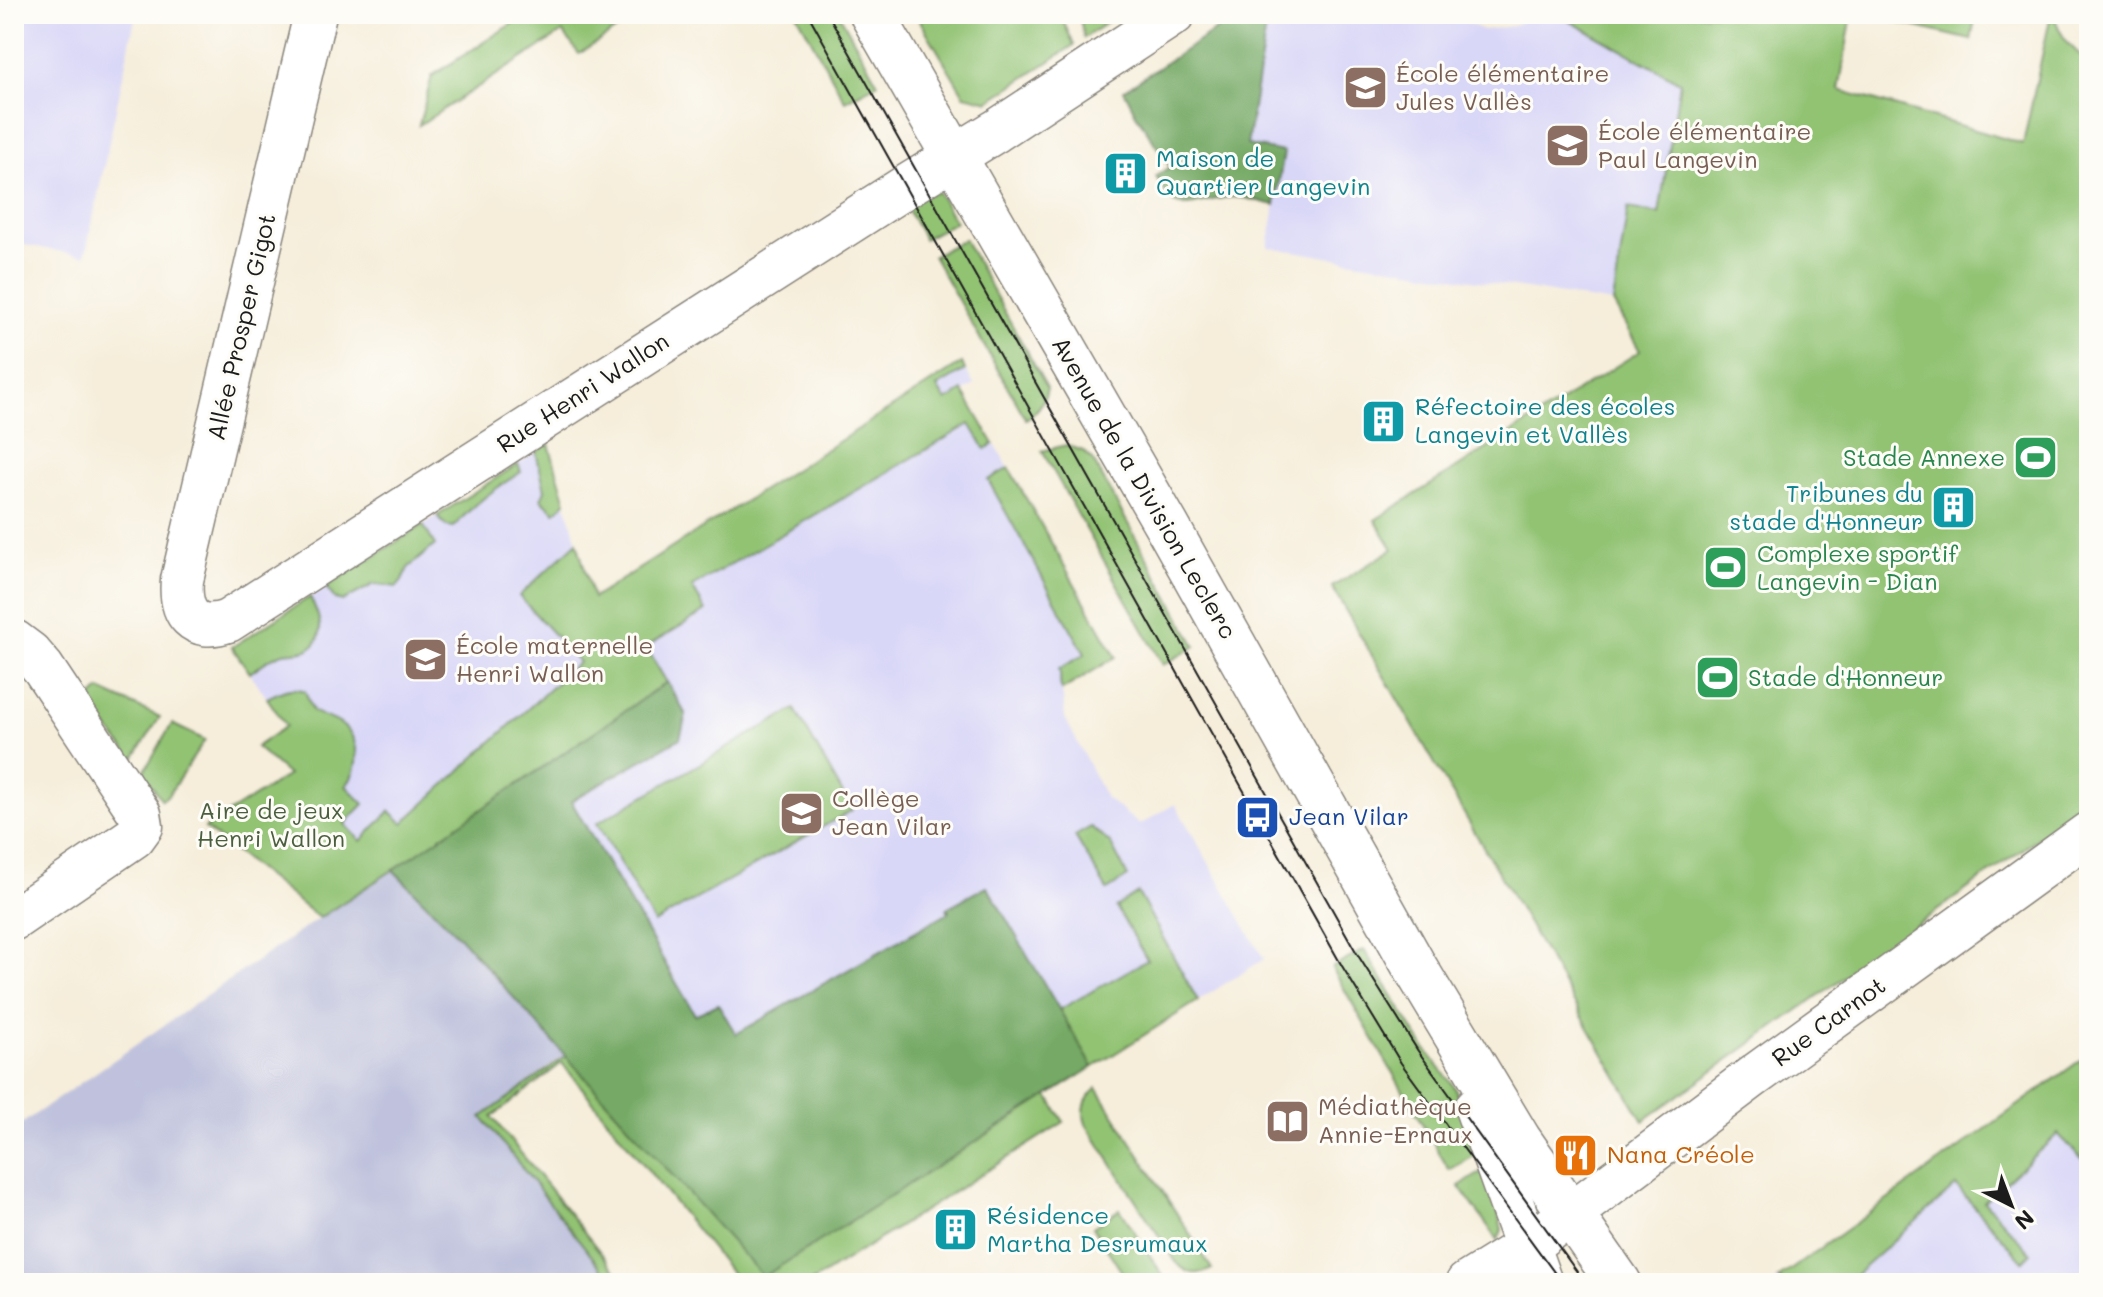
<svg xmlns="http://www.w3.org/2000/svg" width="2103" height="1297" viewBox="0 0 2103 1297" font-family="Mali,sans-serif">
<style>
.built{fill:#d9d7f7}
.industrial{fill:#c0c2dd}
.green{fill:#92c373;stroke:#577048;stroke-width:2}
.forest{fill:#75a965;stroke:#486240;stroke-width:2}
.lines{fill:none;stroke-linecap:round;stroke-linejoin:round}
.minor-casing{stroke:#89857c;stroke-width:45}
.tertiary-casing{stroke:#89857c;stroke-width:47}
.minor{stroke:#fff;stroke-width:42}
.tertiary{stroke:#fff;stroke-width:44}
.tram{stroke:#1c1c1c;stroke-width:2}
.labels{text-anchor:middle;stroke-width:6;stroke-linejoin:round;paint-order:stroke}
.education-label{font-size:24px;fill:#785e54;stroke:#fdfcf7;text-anchor:start}
.culture-label{font-size:24px;fill:#0d838f;stroke:#fdfcf7;text-anchor:start}
.street-label{font-size:24px;fill:#1c1c1c;stroke:#fdfcf7}
.leisure-label{font-size:24px;fill:#27864d;stroke:#fdfcf7;text-anchor:start}
.park-label{font-size:24px;fill:#4b5f3f;stroke:#fdfcf7}
.transit-label{font-size:24px;fill:#164399;stroke:#fdfcf7;text-anchor:start}
.food-label{font-size:24px;fill:#c56008;stroke:#fdfcf7;text-anchor:start}
</style>
<rect width="100%" height="100%" fill="#fdfcf7"/>
<filter id="ink" filterUnits="userSpaceOnUse"><feTurbulence type="fractalNoise" baseFrequency=".0125" numOctaves="2"/><feDisplacementMap in="SourceGraphic" scale="16" xChannelSelector="R" yChannelSelector="G"/><feConvolveMatrix kernelMatrix="1 2 1 2 8 2 1 2 1" color-interpolation-filters="sRGB"/></filter>
<filter id="wash" filterUnits="userSpaceOnUse"><feTurbulence type="fractalNoise" baseFrequency=".006" numOctaves="4" result="noise"/><feDisplacementMap in="SourceGraphic" scale="32" xChannelSelector="R" yChannelSelector="G"/><feGaussianBlur stdDeviation="1.8" result="paint"/><feColorMatrix in="noise" values="0 0 0 0 0 0 0 0 0 0 0 0 0 0 0 0 0 1.4 0 .05"/><feComposite in="paint" operator="in"/></filter>
<g filter="url(#wash)">
<rect width="100%" height="100%" fill="#f6eedb"/>
<g class="built">
<path d="M14 14H136L85 256 14 243Z"/>
<path d="M1274 14H1447L1483 30 1512 26 1521 22 1530 14H1557L1680 82 1659 215 1628 210 1613 303 1268 247 1284 152 1246 146 1267 21Z"/>
<path d="M962 363 974 385 963 392 1009 468 1116 657 1062 690 1065 718 1106 798 1140 825 1175 804 1264 959 763 1277 344 824 310 761 232 647 549 444 593 598Z"/>
<path d="M2089 1056V1283H1772L1778 1279Z"/>
</g>
<path class="industrial" d="M393 870 458 935 566 1056 559 1059 482 1117 613 1283H14V1129L319 918Z"/>
<g class="green">
<path d="M527 14H641L579 54 563 32 419 125 432 76Z"/>
<path d="M797 14H839L878 83 845 101Z"/>
<path d="M916 14H986L992 20 1000 14H1060L1074 45 989 101 964 95Z"/>
<path d="M1079 14H1119L1084 38Z"/>
<path d="M1557 14H1852L1839 90 2023 144 2051 14H2054C2059 36 2072 49 2089 62V802L1643 1121 1332 587 1393 549 1375 520 1640 351 1613 303 1628 208 1659 214 1680 82Z"/>
<path d="M1892 14H1976L1971 40 1891 21Z"/>
<path d="M938 192 955 222 924 239 903 202 922 194Z"/>
<path d="M964 239 1047 388C1044 403 1038 411 1026 419L933 256Z"/>
<path d="M962 363 965 370 937 387 946 401 963 391 994 444 985 449 970 424 692 587 706 611 646 647 686 715 680 738 571 801 695 1015 718 1004 735 1035 949 912 947 908 987 886 1059 1010 1147 960 1116 907 1138 893 1198 1001 1048 1096 1064 1122 810 1283H739L562 1063 492 1117 625 1283H613L482 1117 566 1056 458 935 393 870 319 918 205 828 288 775 256 747 286 726 267 698C279 692 291 685 305 691L313 711C323 718 334 718 343 726 362 741 359 770 346 786L364 804 345 824 361 841 390 811 403 823 579 662 519 596 577 542 593 598Z"/>
<path d="M549 444 566 502 555 512 541 499 545 490 536 452Z"/>
<path d="M1066 445 1083 451 1092 459 1196 646 1163 665 1042 451Z"/>
<path d="M518 464 521 472C496 488 473 504 454 527L446 526 437 516Z"/>
<path d="M1009 468 1116 657 1062 690C1058 683 1062 676 1059 669L1085 654 988 480Z"/>
<path d="M423 525 435 545 408 568 402 581 397 587 374 584 343 601 335 599 326 587Z"/>
<path d="M310 597C318 612 329 637 309 649 301 653 291 651 283 653 270 657 261 665 250 673L232 647Z"/>
<path d="M100 690 160 717 133 760 88 702Z"/>
<path d="M795 709 852 810 654 923 597 823Z"/>
<path d="M172 724 205 740 169 794 162 800 143 773Z"/>
<path d="M1091 827 1111 844 1128 877 1107 890 1075 836Z"/>
<path d="M1364 950 1424 1047 1455 1088 1481 1152 1449 1170 1332 968Z"/>
<path d="M2089 1054V1152L2082 1159 2058 1134 1984 1201 2031 1253 2023 1261 1956 1186 1846 1283H1782L1778 1279Z"/>
<path d="M1097 1088 1212 1269C1196 1276 1188 1275 1176 1262L1086 1124C1081 1110 1085 1098 1097 1088Z"/>
<path d="M1489 1168 1502 1230 1498 1240 1459 1186Z"/>
<path d="M1120 1209 1163 1276 1165 1283H1129L1093 1227Z"/>
</g>
<g class="forest">
<path d="M1240 14H1262L1267 21 1247 145 1284 152 1275 205C1259 202 1240 195 1224 198 1187 203 1176 219 1156 176L1170 167 1136 114 1124 90Z"/>
<path d="M667 682 686 715 680 738 571 801 695 1015 718 1004 736 1034 949 912 947 908 987 886 1093 1067 763 1277 458 935 393 870Z"/>
</g>
</g>
<g filter="url(#ink)">
<g class="lines">
<defs>
<g id="minor">
<path d="M315 14 182 580C179 613 193 633 228 621L905 187 996 131 1174 14"/>
<path d="M14 641 30 653 43 668 140 814 142 826 134 837 14 919"/>
<path d="M1467 1283 1533 1242 1751 1078 2089 833"/>
</g>
<g id="tertiary">
<path d="M872 14 1167 526 1413 964 1519 1140 1619 1283"/>
<path d="M1477 1108 1540 1283"/>
</g>
</defs>
<use href="#minor" class="minor-casing"/>
<use href="#tertiary" class="tertiary-casing"/>
<use href="#minor" class="minor"/>
<use href="#tertiary" class="tertiary"/>
<g class="tram">
<path d="M808 14 1342 966 1401 1063 1562 1283"/>
<path d="M828 14 1359 957 1418 1051 1585 1283"/>
</g>
</g>
</g>
<defs>
<symbol id="school-square" viewBox="-11 -11 22 22"><rect x="-9" y="-9" width="18" height="18" rx="4" fill="#8d6e63" stroke="#fdfcf7"/><path d="M0-5L7-2L0 1L-7-2ZM-4 1L0 2.5L4 1V4Q0 6-4 4Z" fill="#fff"/></symbol>
<symbol id="building-square" viewBox="-11 -11 22 22"><rect x="-9" y="-9" width="18" height="18" rx="4" fill="#0f9aa8" stroke="#fdfcf7"/><path d="M-4-6H4V6H1V3H-1V6H-4ZM-2.5-4.3h1.7v1.8h-1.7ZM.8-4.3h1.7v1.8H.8ZM-2.5-1h1.7V.8h-1.7ZM.8-1h1.7V.8H.8Z" fill="#fff"/></symbol>
<symbol id="stadium-square" viewBox="-11 -11 22 22"><rect x="-9" y="-9" width="18" height="18" rx="4" fill="#2e9e5b" stroke="#fdfcf7"/><path d="M0-5a6.5 5 0 1 0 0 10a6.5 5 0 1 0 0-10ZM-3.5-1.8h7v3.6h-7Z" fill="#fff"/></symbol>
<symbol id="bus-square" viewBox="-11 -11 22 22"><rect x="-9" y="-9" width="18" height="18" rx="4" fill="#1a4fb4" stroke="#fdfcf7"/><path d="M-5-6H5V4H4V6H2V4H-2V6H-4V4H-5ZM-3.5-4V0h7V-4ZM-3.5 1.2v1.5H-2V1.2ZM2 1.2v1.5H3.5V1.2Z" fill="#fff"/></symbol>
<symbol id="library-square" viewBox="-11 -11 22 22"><rect x="-9" y="-9" width="18" height="18" rx="4" fill="#8d6e63" stroke="#fdfcf7"/><path d="M-6-4Q-3-5.5-.7-3.5V5Q-3 3-6 4ZM6-4Q3-5.5 .7-3.5V5Q3 3 6 4Z" fill="#fff"/></symbol>
<symbol id="restaurant-square" viewBox="-11 -11 22 22"><rect x="-9" y="-9" width="18" height="18" rx="4" fill="#e8710a" stroke="#fdfcf7"/><path d="M-5-6h1v4h1v-4h1v4h1v-4h1v5L-1.5 .5V6h-2V.5L-5-1ZM5-6V6H3V1.5H1.5Q1.5-4 5-6Z" fill="#fff"/></symbol>
</defs>
<g fill-rule="evenodd">
<use href="#school-square" x="1340" y="62" width="51" height="51"/>
<use href="#school-square" x="1542" y="120" width="51" height="51"/>
<use href="#building-square" x="1100" y="148" width="51" height="51"/>
<use href="#building-square" x="1358" y="396" width="51" height="51"/>
<use href="#stadium-square" x="2010" y="432" width="51" height="51"/>
<use href="#building-square" x="1928" y="482" width="51" height="51"/>
<use href="#stadium-square" x="1700" y="542" width="51" height="51"/>
<use href="#school-square" x="400" y="634" width="51" height="51"/>
<use href="#stadium-square" x="1692" y="652" width="51" height="51"/>
<use href="#school-square" x="776" y="788" width="51" height="51"/>
<use href="#bus-square" x="1232" y="792" width="51" height="51"/>
<use href="#library-square" x="1262" y="1096" width="51" height="51"/>
<use href="#restaurant-square" x="1550" y="1130" width="51" height="51"/>
<use href="#building-square" x="930" y="1204" width="51" height="51"/>
</g>
<g class="labels">
<g class="education-label">
<text x="1396" y="82">École élémentaire<tspan x="1396" dy="28">Jules Vallès</tspan></text>
<text x="1598" y="140">École élémentaire<tspan x="1598" dy="28">Paul Langevin</tspan></text>
<text x="456" y="654">École maternelle<tspan x="456" dy="28">Henri Wallon</tspan></text>
<text x="832" y="807">Collège<tspan x="832" dy="28">Jean Vilar</tspan></text>
<text x="1318" y="1115">Médiathèque<tspan x="1318" dy="28">Annie-Ernaux</tspan></text>
</g>
<g class="culture-label">
<text x="1156" y="167">Maison de<tspan x="1156" dy="28">Quartier Langevin</tspan></text>
<text x="1415" y="415">Réfectoire des écoles<tspan x="1415" dy="28">Langevin et Vallès</tspan></text>
<text x="1923" y="502" text-anchor="end">Tribunes du<tspan x="1923" dy="28">stade d'Honneur</tspan></text>
<text x="987" y="1224">Résidence<tspan x="987" dy="28">Martha Desrumaux</tspan></text>
</g>
<g class="street-label">
<text transform="translate(242 327) rotate(-77)" y="8">Allée Prosper Gigot</text>
<text transform="translate(583 393) rotate(-33)" y="8">Rue Henri Wallon</text>
<text transform="translate(1144 488) rotate(60)" y="8">Avenue de la Division Leclerc</text>
<text transform="translate(1829 1022) rotate(-36)" y="8">Rue Carnot</text>
</g>
<g class="leisure-label">
<text x="2005" y="466" text-anchor="end">Stade Annexe</text>
<text x="1757" y="562">Complexe sportif<tspan x="1757" dy="28">Langevin - Dian</tspan></text>
<text x="1748" y="686">Stade d'Honneur</text>
</g>
<g class="park-label">
<text x="271" y="819">Aire de jeux<tspan x="271" dy="28">Henri Wallon</tspan></text>
</g>
<g class="transit-label">
<text x="1289" y="825">Jean Vilar</text>
</g>
<g class="food-label">
<text x="1607" y="1163">Nana Créole</text>
</g>
</g>
<rect width="2103" height="1297" fill="none" stroke="#fdfcf7" stroke-width="48"/>
<g transform="translate(2011 1205) rotate(138)" stroke="#fdfcf7" stroke-width="6" paint-order="stroke">
<path d="M0-6L14 30L0 20L-14 30Z" fill="#1c1c1c"/>
<text y="-12" font-size="22" font-weight="bold" text-anchor="middle" fill="#1c1c1c">N</text>
</g>
</svg>
